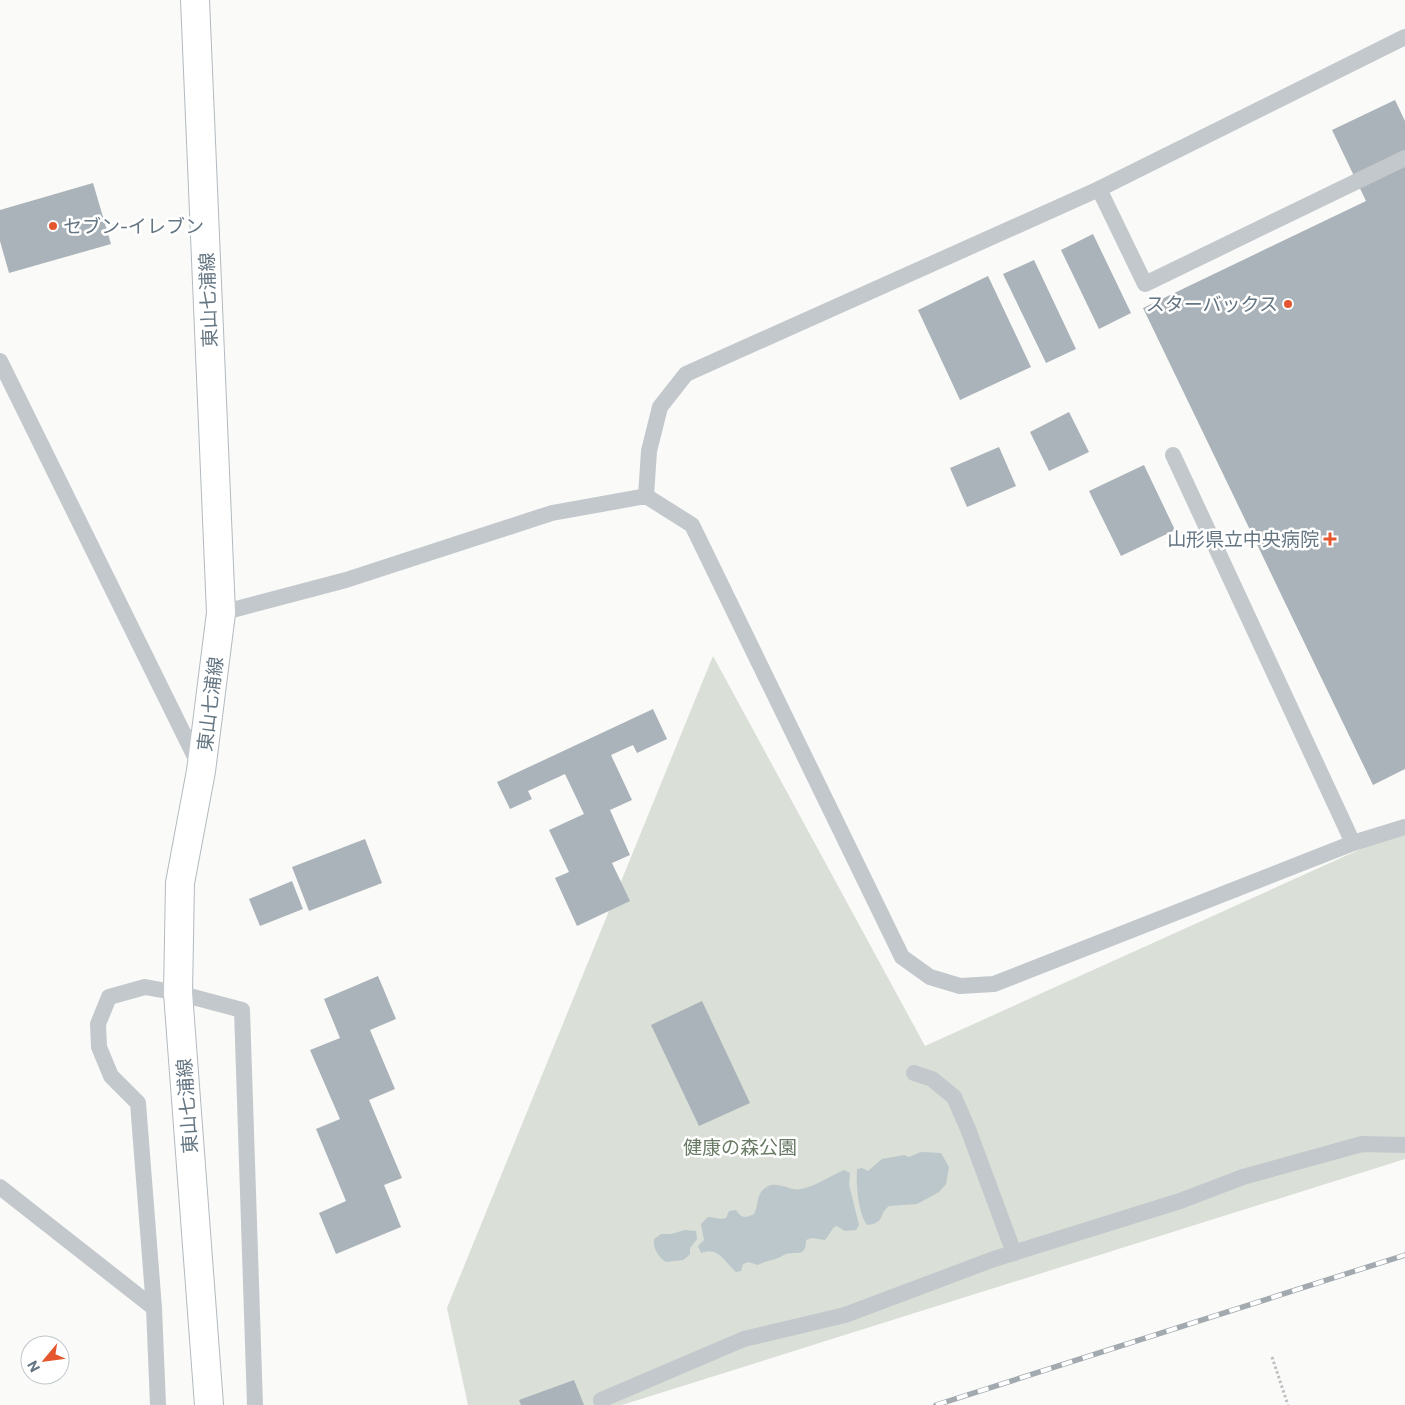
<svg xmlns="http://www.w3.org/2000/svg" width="1405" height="1405" viewBox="0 0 1405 1405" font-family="Commissioner,'Noto Sans JP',sans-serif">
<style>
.green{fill:#dadfd7}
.water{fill:#bbc7cb}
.building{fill:#aab3b9}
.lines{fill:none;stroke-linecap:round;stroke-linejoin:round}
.secondary-casing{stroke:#b3babf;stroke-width:30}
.path{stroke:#bbbfc2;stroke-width:3;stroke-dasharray:2.5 2.5;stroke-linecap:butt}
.service{stroke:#c3c8cc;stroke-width:16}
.secondary{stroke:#fff;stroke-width:28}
.rail-casing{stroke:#a2aab0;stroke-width:5.5}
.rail{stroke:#fff;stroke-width:4;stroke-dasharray:11;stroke-linecap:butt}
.poi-dot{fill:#e4572e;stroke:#fff;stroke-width:2}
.labels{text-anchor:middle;stroke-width:5;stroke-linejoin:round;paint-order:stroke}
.poi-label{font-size:19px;fill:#657683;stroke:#fff;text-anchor:end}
.street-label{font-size:19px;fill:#657683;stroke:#fff}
.park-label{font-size:19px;fill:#687a64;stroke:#fff}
</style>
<rect width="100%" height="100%" fill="#fafaf8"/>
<path class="green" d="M713 656 925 1046 1405 829V1159L622 1405H468L447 1308Z"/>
<g class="water">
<path d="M921 1152 941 1153 949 1167 946 1184 939 1192 917 1204 889 1206C878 1214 886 1223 867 1225 858 1212 856 1185 857 1169L862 1168 868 1171 882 1159 904 1155 909 1157Z"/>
<path d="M844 1170 850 1173 849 1185 859 1225 856 1230 845 1231 837 1226 834 1227 825 1240 812 1238 806 1240C806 1258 797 1251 786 1254 783 1255 781 1257 778 1258 771 1261 765 1261 758 1265L748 1262 743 1264 741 1271 736 1272C724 1261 718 1246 701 1253L698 1246 704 1240 701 1224 708 1217C714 1217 719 1220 726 1218L729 1211 736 1210C742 1219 745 1218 754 1214 758 1207 757 1198 761 1192 774 1176 788 1192 801 1189 814 1187 832 1175 844 1170Z"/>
<path d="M685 1230 696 1231 697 1239 690 1248V1254L687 1257 683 1260 666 1262C658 1257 653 1248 654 1239L661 1234H671Z"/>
</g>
<g class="building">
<path d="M1395 100 1405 121V769L1373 785 1143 308 1366 201 1332 130Z"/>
<path d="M93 183 111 244 9 273 0 241V210Z"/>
<path d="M1093 234 1131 313 1099 329 1061 250Z"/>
<path d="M1034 260 1076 349 1046 363 1003 274Z"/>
<path d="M988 276 1031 367 960 400 918 310Z"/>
<path d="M1069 412 1089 452 1049 471 1030 432Z"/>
<path d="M999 447 1016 486 967 507 950 468Z"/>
<path d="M1144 465 1175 530 1121 556 1089 491Z"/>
<path d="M653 709 667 739 637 753 633 745 611 755 632 800 610 810 630 855 612 863 630 901 577 926 555 878 569 872 549 830 584 814 565 774 528 791 532 799 510 809 497 782Z"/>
<path d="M365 839 382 883 309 911 292 867Z"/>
<path d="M292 881 303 909 260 926 249 899Z"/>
<path d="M378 976 396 1019 370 1030 395 1089 369 1100 402 1178 384 1185 401 1227 336 1254 319 1213 346 1201 316 1129 340 1119 310 1050 340 1038 324 999Z"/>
<path d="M702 1001 750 1103 699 1126 651 1025Z"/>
<path d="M574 1380 584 1405H521L519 1400Z"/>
</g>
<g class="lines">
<defs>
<path id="secondary" d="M195 0 221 613 201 771 180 883 178 993 209 1405"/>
</defs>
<use href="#secondary" class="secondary-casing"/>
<path class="path" d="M1272 1357 1288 1405"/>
<g class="service">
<path d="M1099 189 1145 284 1405 158"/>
<path d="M0 361 200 767"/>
<path d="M1173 455 1353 843 1405 827"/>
<path d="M646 496 649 451 660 407 686 374 1099 189 1405 37"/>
<path d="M221 613 346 580 552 513 646 496 692 525 902 957 930 977 960 986 994 984 1353 843"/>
<path d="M914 1073 932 1079 954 1097 968 1129 1014 1253"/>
<path d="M0 1187 154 1308"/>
<path d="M601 1400 744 1339 845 1315 994 1259 1180 1201 1243 1177 1362 1144 1405 1145"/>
<path d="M158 1405 154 1308 138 1103 111 1076 99 1047 98 1024 109 997 145 987 178 993 242 1010 255 1405"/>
</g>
<use href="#secondary" class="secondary"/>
<defs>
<path id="rail" d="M936 1405 1405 1255"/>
</defs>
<use href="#rail" class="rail-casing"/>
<use href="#rail" class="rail"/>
</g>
<g class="poi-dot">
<circle cx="53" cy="226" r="5"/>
<circle cx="1288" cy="304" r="5"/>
<path d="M1327.5 531.5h5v5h5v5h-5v5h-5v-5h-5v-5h5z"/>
</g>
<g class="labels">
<g class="poi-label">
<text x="63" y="233" text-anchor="start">セブン-イレブン</text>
<text x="1278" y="311">スターバックス</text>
<text x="1319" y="546">山形県立中央病院</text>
</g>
<g class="street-label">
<text transform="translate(208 300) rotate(-92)" y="7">東山七浦線</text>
<text transform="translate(210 704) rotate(-83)" y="7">東山七浦線</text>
<text transform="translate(187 1106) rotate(-94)" y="7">東山七浦線</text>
</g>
<g class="park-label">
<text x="740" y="1154">健康の森公園</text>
</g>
</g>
<g transform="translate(45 1360) rotate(241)"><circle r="24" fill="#ffffff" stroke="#c1c8cd"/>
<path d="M0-4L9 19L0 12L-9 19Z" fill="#e4572e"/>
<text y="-8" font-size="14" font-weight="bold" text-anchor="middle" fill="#657683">N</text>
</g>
</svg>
